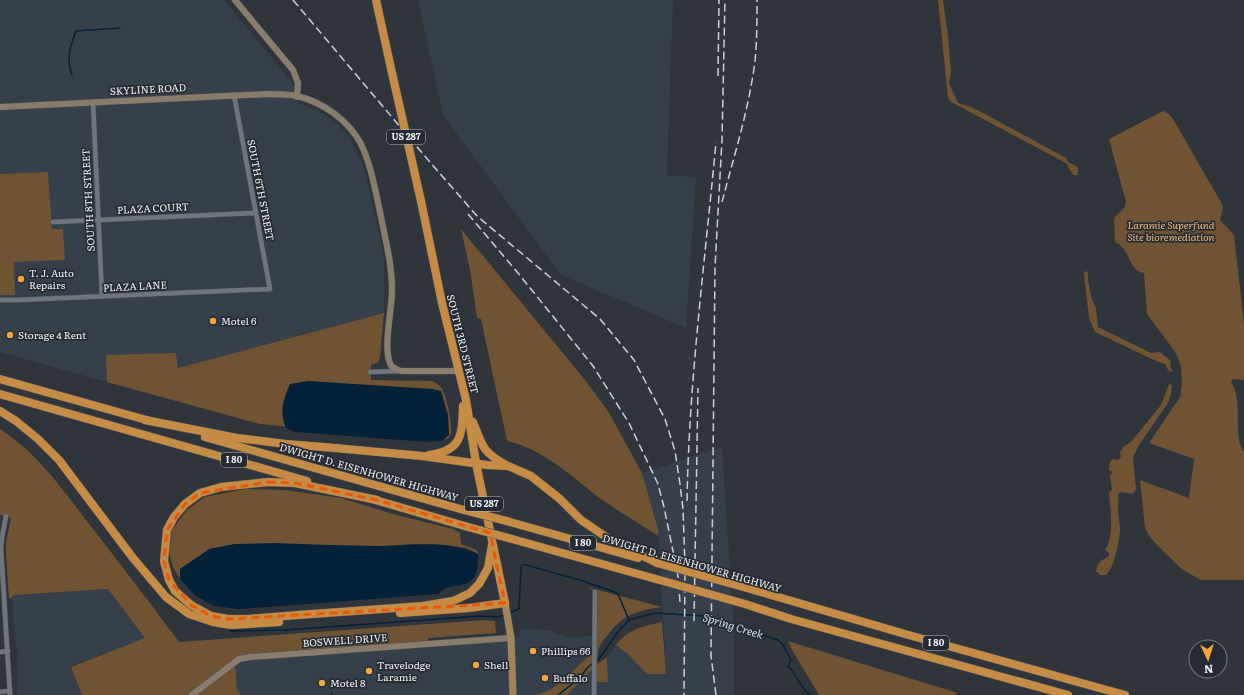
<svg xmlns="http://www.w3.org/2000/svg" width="1244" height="695" viewBox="0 0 1244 695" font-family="Literata,serif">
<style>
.built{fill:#35404a}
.green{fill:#6f5333}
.water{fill:#042139}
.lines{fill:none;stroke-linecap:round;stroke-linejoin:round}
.stream{stroke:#042139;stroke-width:1.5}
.street-casing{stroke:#4b5155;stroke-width:5.5}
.secondary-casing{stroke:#4b5155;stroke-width:7}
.primary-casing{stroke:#4b5155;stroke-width:8}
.highway-casing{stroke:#4b5155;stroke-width:9}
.street{stroke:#6f757c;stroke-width:4.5}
.secondary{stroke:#897c6c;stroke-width:6}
.primary{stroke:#a3835b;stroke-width:7}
.highway{stroke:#c68c45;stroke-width:8}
.rail{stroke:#cdd1d5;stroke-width:1.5;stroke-dasharray:8 4;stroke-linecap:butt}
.highway-bridge-casing{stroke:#4b5155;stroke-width:9;stroke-linecap:butt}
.highway-bridge{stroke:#c68c45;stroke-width:8}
.marked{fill:none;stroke:#e8590c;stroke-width:3;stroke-dasharray:8 5;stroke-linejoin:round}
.poi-dot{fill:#f2a541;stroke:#252b31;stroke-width:1.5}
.labels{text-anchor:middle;stroke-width:3.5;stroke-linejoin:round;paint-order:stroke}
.shield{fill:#252b31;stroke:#b3b8bc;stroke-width:1}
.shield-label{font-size:9px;font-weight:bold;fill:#f0f4f8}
.street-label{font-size:10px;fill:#f0f4f8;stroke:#252b31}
.park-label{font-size:10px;font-style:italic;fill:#f2bb7d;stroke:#252b31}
.poi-label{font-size:10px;fill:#f0f4f8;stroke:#252b31;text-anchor:start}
.water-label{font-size:11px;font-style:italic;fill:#cbe3fa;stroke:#252b31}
</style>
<rect width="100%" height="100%" fill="#2f353b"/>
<g class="built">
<path d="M0 0H224L294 85 295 102 319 111 333 120 348 135 354 146 365 171 384 257V313L178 368 176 353 107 356V382L0 352V295L15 294 14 262 65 260 52 229 48 173 0 174Z"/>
<path d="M418 0H673L667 175 696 177 686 328 561 275 443 115Z"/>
<path d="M722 447 734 632V695H241L237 689 235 662 239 659 519 637 520 629 548 630 569 637 594 636V682L608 681 607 657 616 645 628 654 666 674 658 529 642 473Z"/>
<path d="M108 589 146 638 71 666 82 695H17V659L18 655 15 640 12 598 14 595Z"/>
</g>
<g class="green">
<path d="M938 0H943L948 36 951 72 949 83 958 103 969 106 985 114 1066 158 1068 162 1078 167V175H1073L1066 163 951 102 948 98Z"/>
<path d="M1163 111 1169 114 1173 119 1222 204 1223 208 1220 220 1234 235 1244 324V380L1233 379 1231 382C1244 401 1232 436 1244 452V580H1201L1183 570 1158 546 1150 537 1145 528 1140 480 1189 498 1194 459 1149 443 1180 397 1182 383 1181 367 1176 353 1147 314 1144 273C1127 270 1132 250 1115 242L1114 218 1125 207 1126 202 1109 139Z"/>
<path d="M48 172 52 229H63L65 260 14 262 15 295H0V174Z"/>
<path d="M461 229 585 380 608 411 642 473 658 529V536C639 523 619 512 601 499 572 477 544 449 507 441L481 319 477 318 470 270Z"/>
<path d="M1086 271 1088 273V280L1092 300 1096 308 1098 327 1151 353 1160 352 1171 361 1170 365 1172 371 1171 372 1168 370 1165 364 1156 361 1095 332 1089 318 1084 275V272Z"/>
<path d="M384 313 380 357 378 362 371 365V380L432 381C437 383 441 386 443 391 447 399 454 429 450 436 448 440 439 440 435 442L260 424 107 382 106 355 176 353 178 368Z"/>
<path d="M1169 384 1172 385 1171 394 1168 403 1139 445 1133 457 1136 489 1133 494 1121 492 1118 494C1119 500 1118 504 1118 510 1118 516 1120 522 1120 529 1120 539 1114 569 1106 575H1100L1096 571C1098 561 1101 561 1109 556V553L1105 550C1115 536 1110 509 1109 492L1112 490 1110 476 1113 472 1109 470C1109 466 1109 461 1113 459L1118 460 1121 457 1120 452 1124 446 1131 442 1161 405Z"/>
<path d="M0 429C39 454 65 493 93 529 122 566 151 604 179 642L485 620 495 621 496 633 428 638V644L250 657 235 663 237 689 241 695H82L71 667 145 638 108 589 14 595 12 598H9L6 554V542L11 518 0 515Z"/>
<path d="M245 489 285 490 341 498 393 514 453 529 460 533 461 544 477 550 478 554 466 548 414 544 382 546 235 544 209 549 180 569V579L173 567 169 552 172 530 187 510 205 497Z"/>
<path d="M587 587 662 607C637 611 623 614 607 636 603 640 599 646 598 652 597 656 598 660 597 664L607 657 608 682H594V667L567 695H534C564 689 571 668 594 653L595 592Z"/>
<path d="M662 622 666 674H647L628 654 616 645C628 629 644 626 662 622Z"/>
<path d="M788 641 958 693 954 695H819L792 650Z"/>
</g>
<g class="water">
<path d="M308 381 433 389 441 391 448 415 449 435 442 441 428 442 296 432 286 428C279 411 283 401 290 384Z"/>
<path d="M275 543C311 544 347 546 382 546 415 546 447 539 478 554 478 559 478 565 477 570 471 593 448 580 439 594L239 609 214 606 195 595 180 579V569L210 549 235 544Z"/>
</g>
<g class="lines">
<g class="stream">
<path d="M72 75C66 58 70 47 76 31L120 28"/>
<path d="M509 613 519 609 521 567 522 565H526L583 581 614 592 618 594 629 620"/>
<path d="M230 631 285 630 481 616 497 617 505 615"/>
<path d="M331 693 332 695"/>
<path d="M558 695 580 678 588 667 599 659 617 633 629 620 655 613 705 616 778 640 783 645 791 660 788 666C797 675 800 687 810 695"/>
</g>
<defs>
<g id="street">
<path d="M93 102 102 296"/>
<path d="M53 222 255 213"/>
<path d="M0 300H18L270 289 234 95"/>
<path d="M370 372 400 371"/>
<path d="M6 516 2 537 1 549 10 695"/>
<path d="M0 652 8 651"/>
<path d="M0 692 10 691"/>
<path d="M594 695 595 592"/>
</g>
<g id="secondary">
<path d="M235 0 293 70 298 83 297 97"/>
<path d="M0 107 267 94C277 94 287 94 297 96 323 102 349 121 361 144 371 165 375 189 380 212 385 238 392 263 392 290 392 310 384 342 389 360 390 367 395 369 401 371H459"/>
<path d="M192 695 239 659 250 657 511 638"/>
</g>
<path id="primary" d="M505 603 511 638 513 695"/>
<g id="highway">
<path d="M376 0 392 73"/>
<path d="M421 201 442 303 466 400 476 463 505 603"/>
<path d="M0 379 150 421"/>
<path d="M0 394 307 481"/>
<path d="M0 411 16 421 38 439 59 460 133 558 166 597 189 614 213 622 231 625 279 622"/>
<path d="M145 420 237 438 286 444 335 448 422 456 487 465 508 466 531 476 560 499 581 520 609 539 657 563"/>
<path d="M473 422C483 446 481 451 506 465"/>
<path d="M205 437 464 510"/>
<path d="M429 455C462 451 462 435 463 406"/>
<path d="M372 499 468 527"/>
<path d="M377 500 295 483 268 482 221 487 200 493 185 504 174 517 167 530 164 561 169 580 175 591 191 605 211 616 228 619H248L298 615 423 606 453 601 470 593 479 584 488 568 492 545"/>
<path d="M510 522 638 558"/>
<path d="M512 539 656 579"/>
<path d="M747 588 905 634 1125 695"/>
<path d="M745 604 791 619 1068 695"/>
<path d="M400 613 469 608 505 603"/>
</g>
</defs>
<use href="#street" class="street-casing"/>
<use href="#secondary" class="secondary-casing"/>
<use href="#primary" class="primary-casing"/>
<use href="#highway" class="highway-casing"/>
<use href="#street" class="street"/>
<use href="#secondary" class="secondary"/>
<use href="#primary" class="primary"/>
<use href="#highway" class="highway"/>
<g class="rail">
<path d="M293 0 429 161 477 216 600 319 634 360 665 419 675 451 680 484 683 509 685 566 684 695"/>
<path d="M718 76 719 0"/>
<path d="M722 202C734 156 749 109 755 61 757 41 757 20 757 0"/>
<path d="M468 214 518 273 593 366 629 423 658 484 664 507 678 576 680 602"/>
<path d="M687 501C689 381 705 261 716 142"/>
<path d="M694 621 698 388"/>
<path d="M716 695 711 656 715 267 722 140 725 0"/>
</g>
<defs>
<g id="highway-bridge">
<path d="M392 73 421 201"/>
<path d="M464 510 510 522"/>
<path d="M468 527 512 539"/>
<path d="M657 563 747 588"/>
<path d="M656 579 745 604"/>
</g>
</defs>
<use href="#highway-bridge" class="highway-bridge-casing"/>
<use href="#highway-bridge" class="highway-bridge"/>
</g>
<path class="marked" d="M268 482 295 483 377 500 490 533 505 603 228 619 211 616 191 605 169 580 164 561 167 530 185 504 200 493Z"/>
<g class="poi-dot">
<circle cx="21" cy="279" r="4"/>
<circle cx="213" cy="321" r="4"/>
<circle cx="10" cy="335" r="4"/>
<circle cx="533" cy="651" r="4"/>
<circle cx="476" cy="665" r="4"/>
<circle cx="369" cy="671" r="4"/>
<circle cx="545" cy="678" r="4"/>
<circle cx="322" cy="683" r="4"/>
</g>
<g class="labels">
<g class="shield">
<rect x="387" y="130" width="38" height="14" rx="3"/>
<rect x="221" y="453" width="26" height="14" rx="3"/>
<rect x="465" y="497" width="38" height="14" rx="3"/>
<rect x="570" y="536" width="26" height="14" rx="3"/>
<rect x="923" y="636" width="26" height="14" rx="3"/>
</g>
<g class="shield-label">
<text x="406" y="140">US 287</text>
<text x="234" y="463">I 80</text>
<text x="484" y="507">US 287</text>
<text x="583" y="546">I 80</text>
<text x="936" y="646">I 80</text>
</g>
<g class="street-label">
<text transform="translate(148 89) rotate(-3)" y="4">SKYLINE ROAD</text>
<text transform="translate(261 190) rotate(79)" y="4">SOUTH 6TH STREET</text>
<text transform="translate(88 200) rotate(-93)" y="4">SOUTH 8TH STREET</text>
<text transform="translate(153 208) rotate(-3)" y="4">PLAZA COURT</text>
<text transform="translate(135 286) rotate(-3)" y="4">PLAZA LANE</text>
<text transform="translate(463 344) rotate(76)" y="4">SOUTH 3RD STREET</text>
<text transform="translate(369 472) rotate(16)" y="4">DWIGHT D. EISENHOWER HIGHWAY</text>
<text transform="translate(692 563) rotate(16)" y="4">DWIGHT D. EISENHOWER HIGHWAY</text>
<text transform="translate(345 640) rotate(-4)" y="4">BOSWELL DRIVE</text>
</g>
<g class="park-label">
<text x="1171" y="229">Laramie Superfund<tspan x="1171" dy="12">Site bioremediation</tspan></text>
</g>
<g class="poi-label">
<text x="29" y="277">T. J. Auto<tspan x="29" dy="12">Repairs</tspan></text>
<text x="221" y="325">Motel 6</text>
<text x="18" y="339">Storage 4 Rent</text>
<text x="541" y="655">Phillips 66</text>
<text x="377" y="669">Travelodge<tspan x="377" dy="12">Laramie</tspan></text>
<text x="484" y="669">Shell</text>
<text x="553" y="682">Buffalo</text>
<text x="330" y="687">Motel 8</text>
</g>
<g class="water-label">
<text transform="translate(733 626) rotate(17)" y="4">Spring Creek</text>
</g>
</g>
<g transform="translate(1208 659) rotate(176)"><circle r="19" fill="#252b31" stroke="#767b81"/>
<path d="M0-3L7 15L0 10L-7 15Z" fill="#f2a541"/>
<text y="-6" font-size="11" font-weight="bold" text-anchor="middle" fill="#f0f4f8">N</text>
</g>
</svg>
